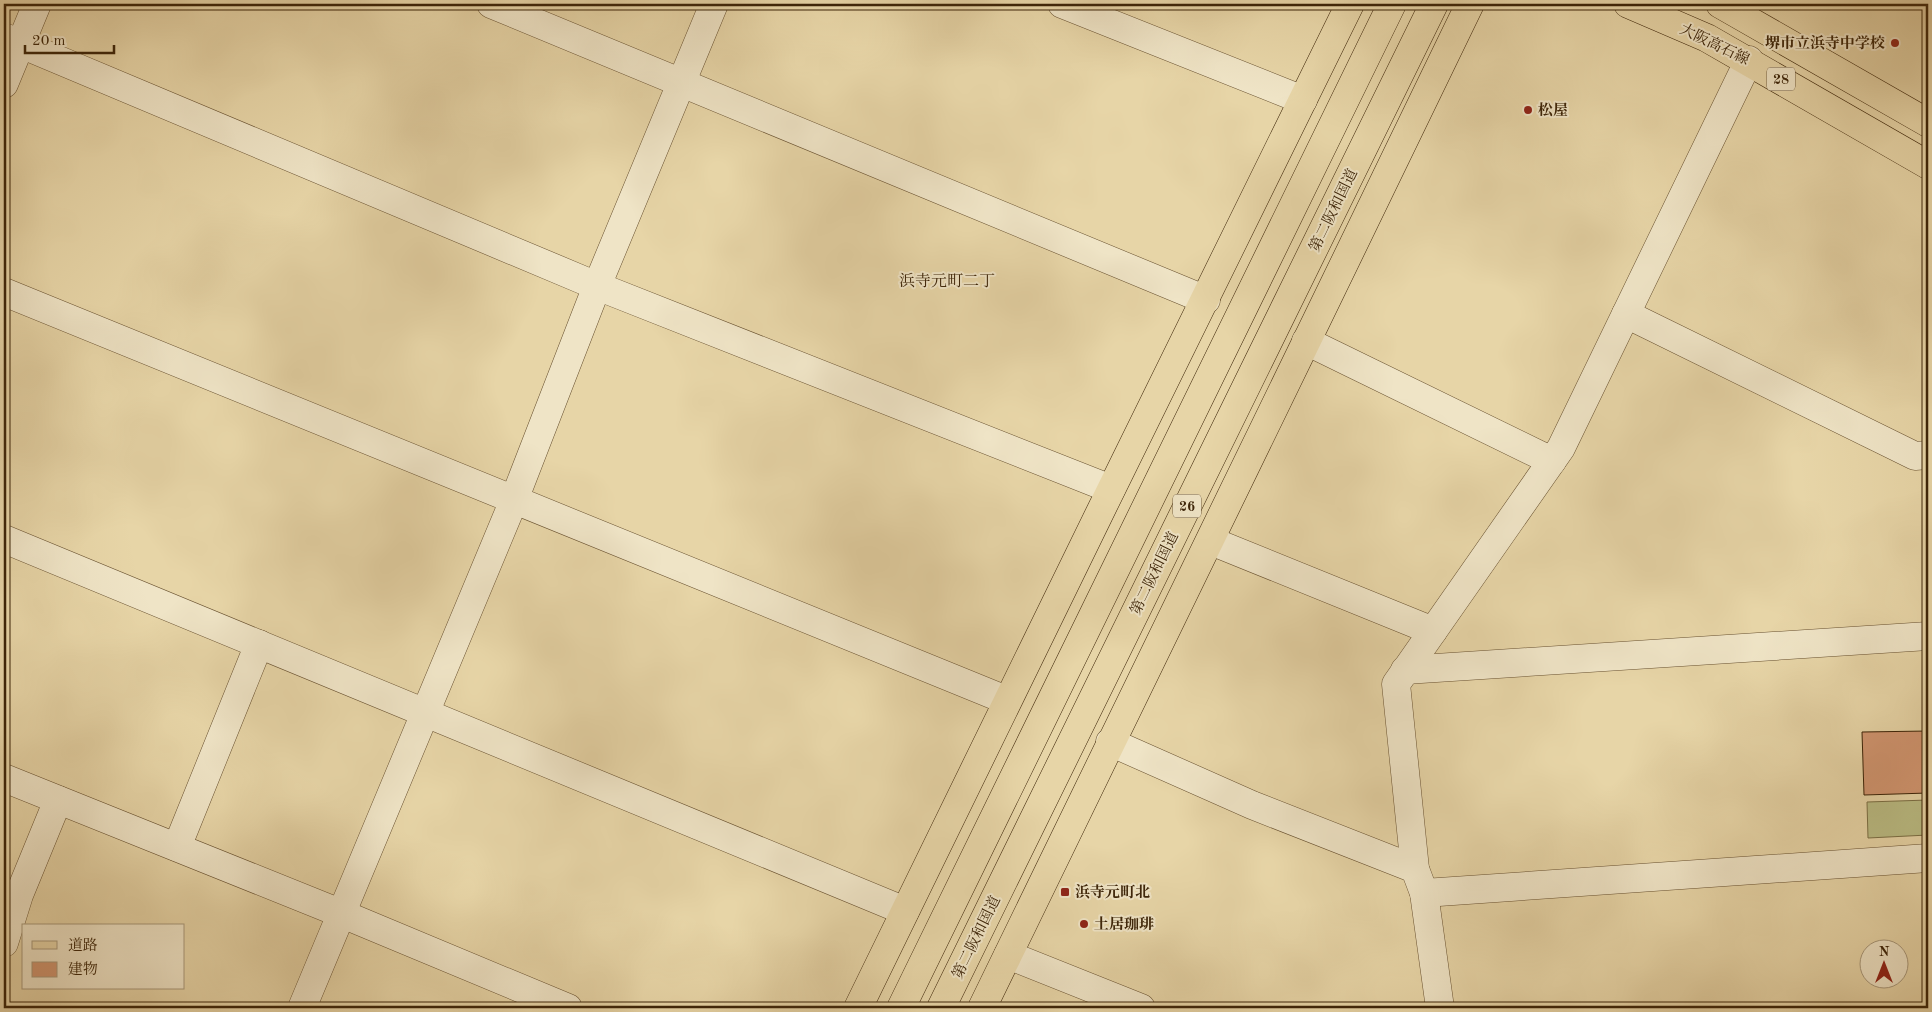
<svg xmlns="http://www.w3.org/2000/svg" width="1932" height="1012" viewBox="0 0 1932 1012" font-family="'Old Standard TT','Noto Serif JP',serif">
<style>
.green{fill:#babc84;stroke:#7c7046}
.building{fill:#d19671;stroke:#3d2509}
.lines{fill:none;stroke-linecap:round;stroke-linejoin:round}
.minor-casing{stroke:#685130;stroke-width:29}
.major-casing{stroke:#3d2509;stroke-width:29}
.highway-casing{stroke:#3d2509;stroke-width:29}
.minor{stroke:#efe4c6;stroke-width:28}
.major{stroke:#e7d5a7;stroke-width:28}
.highway{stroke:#e7d5a7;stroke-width:28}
.poi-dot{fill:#8f2418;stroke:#efe4c6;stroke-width:2}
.labels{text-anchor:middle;stroke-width:4;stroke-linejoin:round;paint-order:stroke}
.shield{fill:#efe4c6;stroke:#725e42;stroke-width:1}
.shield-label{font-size:14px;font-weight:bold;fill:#3d2509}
.poi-label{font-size:15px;font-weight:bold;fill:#3d2509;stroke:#efe4c6;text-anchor:start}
.street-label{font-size:15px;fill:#3d2509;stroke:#efe4c6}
.neighbourhood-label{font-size:16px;fill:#3d2509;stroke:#efe4c6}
</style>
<rect width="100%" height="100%" fill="#e7d5a7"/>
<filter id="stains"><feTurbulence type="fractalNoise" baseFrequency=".004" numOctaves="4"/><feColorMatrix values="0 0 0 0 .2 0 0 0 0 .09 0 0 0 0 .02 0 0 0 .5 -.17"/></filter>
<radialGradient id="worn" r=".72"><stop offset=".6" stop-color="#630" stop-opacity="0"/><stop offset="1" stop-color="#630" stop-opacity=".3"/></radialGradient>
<path class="green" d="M1928 800V835L1868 838 1867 802Z"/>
<path class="building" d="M1928 731V793L1864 795 1862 732Z"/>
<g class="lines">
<defs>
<g id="minor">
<path d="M491 4 1206 300"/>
<path d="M1062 4 1303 100"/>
<path d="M4 37 597 286 1111 489"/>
<path d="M4 84 37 4"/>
<path d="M4 292 1006 700"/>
<path d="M1626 314 1915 456 1928 455"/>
<path d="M1306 341 1552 461"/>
<path d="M4 539 905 911"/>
<path d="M1211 541 1433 631"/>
<path d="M1405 670 1928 636"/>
<path d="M1110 742 1252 805 1415 869"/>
<path d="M4 778 340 913 568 1008"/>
<path d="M177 847 259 644"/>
<path d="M1424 893 1928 858"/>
<path d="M4 943 19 895 58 800"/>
<path d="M1008 955 1141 1008"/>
<path d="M302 1008 514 500 597 286 714 4"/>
<path d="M1440 1008 1424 893 1415 869 1396 684 1561 448 1749 60"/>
</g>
<g id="major">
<path d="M1628 4 1707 38 1928 165"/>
<path d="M1720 4 1928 123"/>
</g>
<g id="highway">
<path d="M858 1008C1020 672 1186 339 1350 4"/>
<path d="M901 1008 1392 4"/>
<path d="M941 1008 1434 4"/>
<path d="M982 1008C1145 673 1308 339 1470 4"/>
</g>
</defs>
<use href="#minor" class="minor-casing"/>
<use href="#major" class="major-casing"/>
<use href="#highway" class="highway-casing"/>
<use href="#minor" class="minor"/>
<use href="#major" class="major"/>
<use href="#highway" class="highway"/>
</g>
<g class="poi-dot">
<circle cx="1895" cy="43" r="5"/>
<circle cx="1528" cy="110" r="5"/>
<rect x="1060" y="887" width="10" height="10" rx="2.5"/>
<circle cx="1084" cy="924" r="5"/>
</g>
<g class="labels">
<g class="shield">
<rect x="1767" y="67.5" width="28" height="23" rx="4"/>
<rect x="1173" y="494.5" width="28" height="23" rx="4"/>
</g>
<g class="shield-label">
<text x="1781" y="84">28</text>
<text x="1187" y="511">26</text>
</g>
<g class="poi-label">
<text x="1885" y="48" text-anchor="end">堺市立浜寺中学校</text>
<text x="1538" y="115">松屋</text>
<text x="1075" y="897">浜寺元町北</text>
<text x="1094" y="929">土居珈琲</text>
</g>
<g class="street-label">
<text transform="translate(1715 44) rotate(26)" y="5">大阪高石線</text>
<text transform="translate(1333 210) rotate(-64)" y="5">第二阪和国道</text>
<text transform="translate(1154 573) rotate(-64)" y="5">第二阪和国道</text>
<text transform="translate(976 937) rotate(-64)" y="5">第二阪和国道</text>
</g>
<g class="neighbourhood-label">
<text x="947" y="286">浜寺元町二丁</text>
</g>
</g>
<rect width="1932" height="1012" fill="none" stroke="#e7d5a7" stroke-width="20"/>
<rect x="5" y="5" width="1922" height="1002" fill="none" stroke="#3d2509" stroke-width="2.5"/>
<rect x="10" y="10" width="1912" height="992" fill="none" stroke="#3d2509"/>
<rect x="22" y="924" width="162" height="65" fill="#efe4c6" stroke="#a8987a"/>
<rect x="32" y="941" width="25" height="8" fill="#e7d5a7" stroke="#a8987a"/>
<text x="68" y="950" font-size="15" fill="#3d2509">道路</text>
<rect x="32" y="962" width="25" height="15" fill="#d19671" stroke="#a8987a"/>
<text x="68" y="974" font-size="15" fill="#3d2509">建物</text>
<g transform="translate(1884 964)"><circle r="24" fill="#efe4c6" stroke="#a8987a"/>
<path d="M0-4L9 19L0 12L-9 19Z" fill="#8f2418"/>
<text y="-8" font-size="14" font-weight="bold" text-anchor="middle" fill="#3d2509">N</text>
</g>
<path d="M25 45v8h89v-8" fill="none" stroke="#3d2509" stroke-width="2.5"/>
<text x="32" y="45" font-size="15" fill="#3d2509" stroke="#efe4c6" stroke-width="4" paint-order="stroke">20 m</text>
<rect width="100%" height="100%" filter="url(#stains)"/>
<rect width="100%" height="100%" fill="url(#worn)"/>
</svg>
